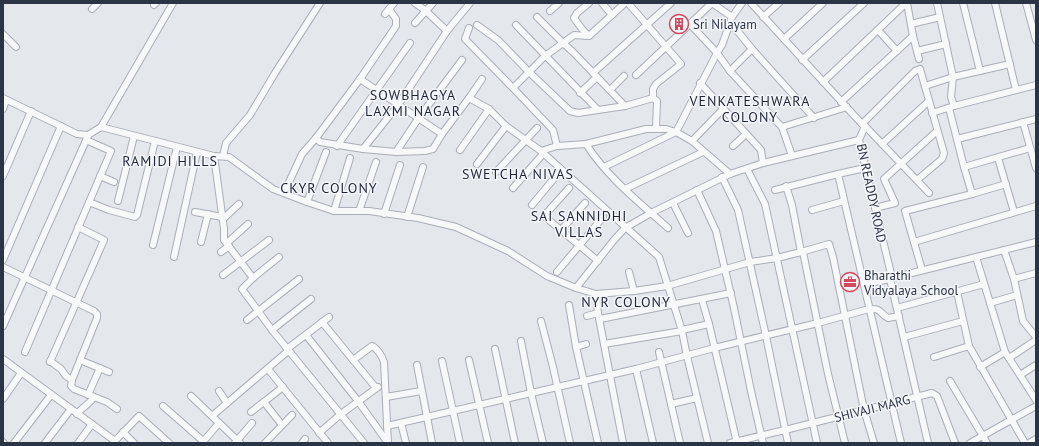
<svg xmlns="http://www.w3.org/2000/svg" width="1039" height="446" viewBox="0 0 1039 446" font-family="'PT Sans',sans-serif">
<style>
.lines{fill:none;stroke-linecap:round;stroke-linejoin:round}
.minor-casing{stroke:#a9aeb7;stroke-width:8}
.minor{stroke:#f7f8fa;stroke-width:6}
.labels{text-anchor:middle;stroke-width:3;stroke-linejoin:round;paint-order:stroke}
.poi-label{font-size:13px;fill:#2b3445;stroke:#f4f6f9;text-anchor:start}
.street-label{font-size:13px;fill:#2b3445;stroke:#f4f6f9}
.neighbourhood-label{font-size:14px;letter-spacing:1px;fill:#1d2536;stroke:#f4f6f9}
</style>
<rect width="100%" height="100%" fill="#e4e7ec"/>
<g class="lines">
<defs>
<g id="minor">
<path d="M415 3 426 11 447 31"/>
<path d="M602 3 612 15"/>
<path d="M628 3 681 64 656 84 653 89V98L657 101 656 128"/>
<path d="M712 3 732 17"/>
<path d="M742 3 732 17 722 45 717 53 730 71 777 122 782 127 847 107"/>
<path d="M751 3 862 124 865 126 929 193"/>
<path d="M907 3 913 36 919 59"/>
<path d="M937 3 953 77 951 97 954 106"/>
<path d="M963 3 980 71"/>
<path d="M995 3 1016 90"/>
<path d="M1026 3 1036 40"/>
<path d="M154 5 156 3"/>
<path d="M92 9 98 3"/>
<path d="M389 9 396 19V26L360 79 316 138 320 142 363 149 396 152 425 151 433 149 442 134"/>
<path d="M550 11 559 3"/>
<path d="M385 14 394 3"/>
<path d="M537 17 563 43 574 35 589 36 625 3"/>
<path d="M763 17 779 3"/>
<path d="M415 23 433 3"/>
<path d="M731 23 752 49 814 118"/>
<path d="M911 24 940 17"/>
<path d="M477 25 498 40 529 72 570 111 578 113 625 106 653 98"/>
<path d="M516 25 597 109"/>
<path d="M469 28 465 39 513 88 545 56 563 43 573 52 625 106"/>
<path d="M878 30 897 51"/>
<path d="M3 34 16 47"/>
<path d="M589 36 582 29 574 18 577 13 589 3"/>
<path d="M784 39 823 3"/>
<path d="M917 51 946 44"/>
<path d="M802 60 864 3"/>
<path d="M730 71 752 49"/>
<path d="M593 73 671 3"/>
<path d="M636 75 712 3"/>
<path d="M360 79 442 134 469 98 489 109 506 126 541 151 659 257 682 331 687 356 708 443"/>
<path d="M823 82 906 3"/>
<path d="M700 83 761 150 763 163"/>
<path d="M925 86 953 77 1010 64"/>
<path d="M513 88 553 130 557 146"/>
<path d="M610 90 624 76"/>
<path d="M580 93 597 77"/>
<path d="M3 98 77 134 88 135 101 127 214 156 229 157 273 189 307 202 334 211H369L418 218 456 227 508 251 547 276 576 288 614 240 625 228 651 213 730 174 763 163 859 140"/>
<path d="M469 98 482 79"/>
<path d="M841 102 913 36"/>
<path d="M949 108 964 167 1030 148"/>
<path d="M3 109 6 100"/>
<path d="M932 113 954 106 1036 85"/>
<path d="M1023 122 1036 168"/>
<path d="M862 124 915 71 920 69 944 153 942 159 917 180"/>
<path d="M865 126 859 140 892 278 890 279 928 443"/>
<path d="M101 127 173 3"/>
<path d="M782 127 792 156"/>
<path d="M957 139 1036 119"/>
<path d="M692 141 723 109"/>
<path d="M586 144 646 129H666L676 132 692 141 730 174"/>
<path d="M882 144 929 101"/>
<path d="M337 146 410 43"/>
<path d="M733 146 746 134"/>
<path d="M363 149 398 105 447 31 470 3"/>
<path d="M460 150 489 109"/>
<path d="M541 151 557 146 586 144C607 177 639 202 668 228"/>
<path d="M396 152 418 119 462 60"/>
<path d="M214 156 224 229V240L253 278 242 289 272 330 364 443"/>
<path d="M223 156 226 143 250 115 275 73 320 3"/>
<path d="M998 158 1014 212"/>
<path d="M477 164 506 126"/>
<path d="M604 167 676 132 717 53 690 24"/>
<path d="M964 167 972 194 1006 184"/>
<path d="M865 168 838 174 901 443"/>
<path d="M747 169 765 204 817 443"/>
<path d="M496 172 537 128"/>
<path d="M3 176 31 111"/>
<path d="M100 176 114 182"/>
<path d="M722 177 738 210 766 336 788 443"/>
<path d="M513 188 543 154"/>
<path d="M569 188 544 216 598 261"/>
<path d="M625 189 703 152"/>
<path d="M697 190 716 231 734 308 751 391 763 443"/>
<path d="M775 190 838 174"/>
<path d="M284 193 302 154 316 138"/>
<path d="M118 201 134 136"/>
<path d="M89 202 109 210 135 217 137 215 155 141"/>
<path d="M307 202 326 152"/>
<path d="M673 203 688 233"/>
<path d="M532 205 561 170"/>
<path d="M875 208 895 203 884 179 937 131"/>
<path d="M812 210 844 201"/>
<path d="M334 211 350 158"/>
<path d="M359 211 376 162"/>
<path d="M195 212 222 217"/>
<path d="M384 214 400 165"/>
<path d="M407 217 423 167"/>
<path d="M223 219 239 204"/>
<path d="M561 230 585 203"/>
<path d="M201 242 208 214"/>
<path d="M914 242 1036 206"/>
<path d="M227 243 248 224"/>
<path d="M153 245 177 147"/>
<path d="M1004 250 1014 279 1023 321 1036 337"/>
<path d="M221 252 229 246"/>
<path d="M801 252 829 244 833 257 864 410 874 443"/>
<path d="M803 252 828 374 845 443"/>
<path d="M174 257 197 152"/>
<path d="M976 257 1005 352 1036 400"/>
<path d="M3 260 61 126"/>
<path d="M3 267 94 311 97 314V318L72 380 71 386 74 389 107 402 117 409"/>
<path d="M922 270 905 211 972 194"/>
<path d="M557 272 603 217"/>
<path d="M629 272 634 291"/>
<path d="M223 275 269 240"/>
<path d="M253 278 279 257"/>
<path d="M892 278 1036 242"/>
<path d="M1014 279 1036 273"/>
<path d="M864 284 890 279"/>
<path d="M576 288 596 294 598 313 623 443"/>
<path d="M957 292 969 346 1025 443"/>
<path d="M596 294 634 291 667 286 750 262 777 258 801 252 792 205 786 186"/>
<path d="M990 303 1017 295"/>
<path d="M569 305 576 347 598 443"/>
<path d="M897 308 984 284"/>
<path d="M587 316 598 313"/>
<path d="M600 319 731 293"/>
<path d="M247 320 299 279"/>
<path d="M541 321 553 367 570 443"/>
<path d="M322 322 376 388"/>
<path d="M709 324 737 443"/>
<path d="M3 326 88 136"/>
<path d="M272 330 311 299"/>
<path d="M682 330 709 324 702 300"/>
<path d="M306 335 358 401 388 443"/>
<path d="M904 337 963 321"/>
<path d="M521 341 531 393 543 443"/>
<path d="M604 344 682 331"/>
<path d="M576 347 586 344"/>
<path d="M287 349 329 317"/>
<path d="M495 349 515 443"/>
<path d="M25 352 111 151 86 140"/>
<path d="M659 352 680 443"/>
<path d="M934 357 969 346"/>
<path d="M1009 358 1036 340"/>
<path d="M3 359 115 441"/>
<path d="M80 360 109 372"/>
<path d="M353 360 372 346C377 348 382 356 384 362L388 443"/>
<path d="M469 360 488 443"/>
<path d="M50 361 61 369 66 376 72 380"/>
<path d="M442 361 460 443"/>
<path d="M50 362 104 240 78 227"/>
<path d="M417 365 432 443"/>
<path d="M980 367 1005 352"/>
<path d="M268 369 328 443"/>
<path d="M636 369 653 443"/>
<path d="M1020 375 1036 365"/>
<path d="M950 381 987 443"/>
<path d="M219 391 227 403"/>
<path d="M88 395 100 368"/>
<path d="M191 396 240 443"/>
<path d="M386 397 421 391"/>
<path d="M3 399 21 373"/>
<path d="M264 402 282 425"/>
<path d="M671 404 697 398"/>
<path d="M163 406 203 441"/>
<path d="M251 412 283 387"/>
<path d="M77 414C83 406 89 405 94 397"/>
<path d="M212 416 288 351"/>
<path d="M401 423 406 443"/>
<path d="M387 426 636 369 714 348 818 323 869 309C882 308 879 313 888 318L899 316"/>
<path d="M123 432 134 443"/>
<path d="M319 433 341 414 378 387"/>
<path d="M3 442 4 443"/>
<path d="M14 443 51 395"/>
<path d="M45 443 71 409"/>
<path d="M78 443 92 424"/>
<path d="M113 443 138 417 139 416 169 443"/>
<path d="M202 443 219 423"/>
<path d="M235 443 252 423"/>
<path d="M265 443 292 415"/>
<path d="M302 443 305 439"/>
<path d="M730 443 785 430 932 393 937 396 955 443"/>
<path d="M970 443 1036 406"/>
<path d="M1029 443 1036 439"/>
</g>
</defs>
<use href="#minor" class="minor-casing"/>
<use href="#minor" class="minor"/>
</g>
<defs>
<symbol id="building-ring" viewBox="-11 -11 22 22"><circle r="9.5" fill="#f4f6f9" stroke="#d1495b" stroke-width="1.5"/><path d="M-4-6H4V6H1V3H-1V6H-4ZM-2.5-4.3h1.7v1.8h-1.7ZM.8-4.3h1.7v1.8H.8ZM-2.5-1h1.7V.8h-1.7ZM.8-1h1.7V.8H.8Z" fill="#d1495b"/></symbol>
<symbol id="office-ring" viewBox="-11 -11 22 22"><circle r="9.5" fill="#f4f6f9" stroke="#d1495b" stroke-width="1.5"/><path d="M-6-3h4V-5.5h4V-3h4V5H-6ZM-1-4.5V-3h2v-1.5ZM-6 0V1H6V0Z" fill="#d1495b"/></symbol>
</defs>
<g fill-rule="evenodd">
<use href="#building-ring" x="668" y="13" width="22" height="22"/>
<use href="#office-ring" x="839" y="271" width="22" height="22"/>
</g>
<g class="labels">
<g class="poi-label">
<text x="693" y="29">Sri Nilayam</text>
<text x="864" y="280">Bharathi<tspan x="864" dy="15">Vidyalaya School</tspan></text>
</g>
<g class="street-label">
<text transform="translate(872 193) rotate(78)" y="5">BN READDY ROAD</text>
<text transform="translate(872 408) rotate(-14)" y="5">SHIVAJI MARG</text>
</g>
<g class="neighbourhood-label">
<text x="413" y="100">SOWBHAGYA<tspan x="413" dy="16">LAXMI NAGAR</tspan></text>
<text x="750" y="106">VENKATESHWARA<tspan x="750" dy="16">COLONY</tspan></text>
<text x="170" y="166">RAMIDI HILLS</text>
<text x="518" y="179">SWETCHA NIVAS</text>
<text x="329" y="193">CKYR COLONY</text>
<text x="579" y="221">SAI SANNIDHI<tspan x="579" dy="16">VILLAS</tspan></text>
<text x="626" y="307">NYR COLONY</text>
</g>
</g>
<rect width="1039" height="446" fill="none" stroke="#2b3445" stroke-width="8"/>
</svg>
